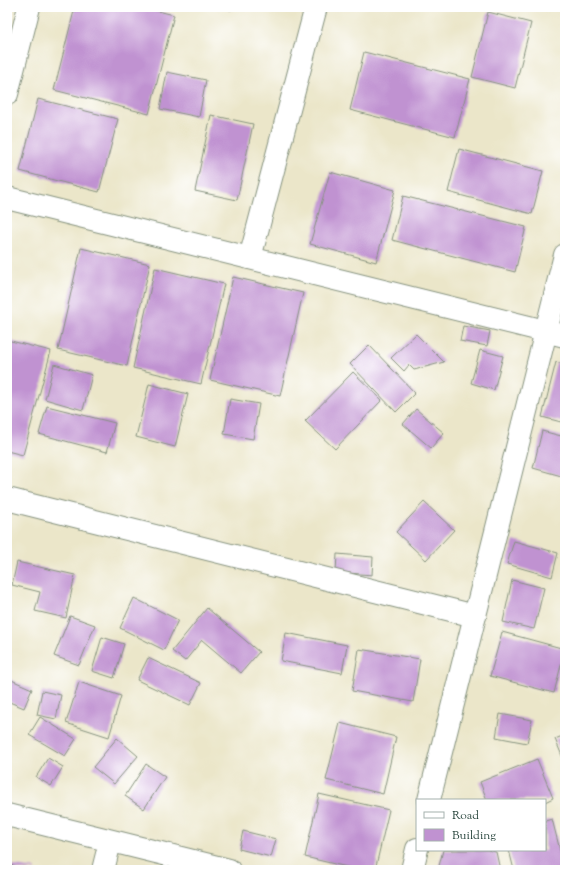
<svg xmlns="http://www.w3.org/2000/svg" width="572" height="877" viewBox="0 0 572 877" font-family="'Sorts Mill Goudy',serif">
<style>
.building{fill:#c092d1}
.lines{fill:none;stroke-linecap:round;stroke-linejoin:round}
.street-casing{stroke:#85927e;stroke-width:24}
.street{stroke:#fff;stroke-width:22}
</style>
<rect width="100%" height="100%" fill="#fff"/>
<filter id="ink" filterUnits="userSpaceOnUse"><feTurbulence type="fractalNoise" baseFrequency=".025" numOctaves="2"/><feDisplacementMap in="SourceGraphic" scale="8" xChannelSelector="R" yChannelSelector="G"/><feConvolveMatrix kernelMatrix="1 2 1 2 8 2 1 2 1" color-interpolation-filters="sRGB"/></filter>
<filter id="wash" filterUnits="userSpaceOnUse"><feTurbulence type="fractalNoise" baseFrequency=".012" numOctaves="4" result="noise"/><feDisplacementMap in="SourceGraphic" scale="16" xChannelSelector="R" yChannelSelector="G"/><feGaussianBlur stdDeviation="0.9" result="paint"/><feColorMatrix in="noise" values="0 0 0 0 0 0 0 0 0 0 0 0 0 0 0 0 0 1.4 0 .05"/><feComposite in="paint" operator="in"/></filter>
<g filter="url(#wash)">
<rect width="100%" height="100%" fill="#ebe6c9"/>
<g id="blocks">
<g class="building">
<path d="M75 7H142L174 15 149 114 54 90Z"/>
<path d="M219 7H232L231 10Z"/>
<path d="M488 12 531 23 515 88 472 77Z"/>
<path d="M364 52 470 79 455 137 350 110Z"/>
<path d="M167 72 206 80 199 117 160 109Z"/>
<path d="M38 99 118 119 99 192 20 171Z"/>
<path d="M211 115 253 124 237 200 195 191Z"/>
<path d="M459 149 543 171 532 214 448 192Z"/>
<path d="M330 172 395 190 376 262 310 244Z"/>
<path d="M403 196 526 227 515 272 392 240Z"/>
<path d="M81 248 150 264 127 366 58 350Z"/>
<path d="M155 268 224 284 201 384 133 368Z"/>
<path d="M233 277 303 293 280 396 210 380Z"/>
<path d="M463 326 490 331 487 346 460 341Z"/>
<path d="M416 334 444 362 414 370 409 365 404 371 391 358Z"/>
<path d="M7 340 51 351 23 455 7 451Z"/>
<path d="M369 345 415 393 396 412 350 364Z"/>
<path d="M480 350 503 356 494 390 471 383Z"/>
<path d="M556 362 565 365V423L542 417Z"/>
<path d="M54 364 92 375 83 410 45 399Z"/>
<path d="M353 372 382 400 335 449 305 421Z"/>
<path d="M149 384 188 394 175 447 136 437Z"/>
<path d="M230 399 259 404 253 439 224 434Z"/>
<path d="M47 406 115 423 107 452 39 434Z"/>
<path d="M416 409 444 433 431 448 403 424Z"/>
<path d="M542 431 565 437V477L533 468Z"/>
<path d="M424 502 454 530 426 560 396 532Z"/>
<path d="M514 541 558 553 552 577 507 564Z"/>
<path d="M337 554 373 557 372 575 336 572Z"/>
<path d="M17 562 75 575 66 618 35 611 40 592 12 585Z"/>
<path d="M512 580 544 588 534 629 503 622Z"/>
<path d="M134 598 178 620 164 650 120 628Z"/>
<path d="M207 608 259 652 241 673 202 640 185 661 172 651Z"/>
<path d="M70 616 95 625 79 665 54 656Z"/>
<path d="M502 632 565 649 554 693 490 676Z"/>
<path d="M286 633 347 645 342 673 281 661Z"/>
<path d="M102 637 124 644 114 678 92 671Z"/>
<path d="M359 649 420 659 413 702 352 691Z"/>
<path d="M148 658 201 683 190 705 137 680Z"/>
<path d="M7 678 32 689 24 708 7 701Z"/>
<path d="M79 682 121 696 109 737 66 723Z"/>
<path d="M42 691 61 695 56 719 37 715Z"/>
<path d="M500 714 532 720 527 743 496 737Z"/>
<path d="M40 717 76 739 65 756 29 735Z"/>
<path d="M340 723 396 737 383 794 326 780Z"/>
<path d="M565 735V763L555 739Z"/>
<path d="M117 738 138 756 114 784 93 767Z"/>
<path d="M48 758 63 767 51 786 36 777Z"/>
<path d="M537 759 553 798 545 802V800H487L480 782Z"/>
<path d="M146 764 165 777 144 809 125 796Z"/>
<path d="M319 794 389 810 375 870H360L305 857Z"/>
<path d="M552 819 565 870H514L509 850H545V821Z"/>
<path d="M243 831 276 839 271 857 239 849Z"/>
<path d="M443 850H487L496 852 500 870H438Z"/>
<path d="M7 865 35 869V870H7Z"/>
</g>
</g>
</g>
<g filter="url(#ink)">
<use href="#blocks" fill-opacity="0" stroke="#85927e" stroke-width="1"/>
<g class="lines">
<defs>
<g id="street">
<path d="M7 94 29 7"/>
<path d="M7 198 565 336"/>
<path d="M250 258 316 7"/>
<path d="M7 499 475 616"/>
<path d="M429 800 565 255"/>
<path d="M7 815 229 870"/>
<path d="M103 870 110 842"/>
<path d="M412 870 417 849"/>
</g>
</defs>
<use href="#street" class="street-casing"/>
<use href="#street" class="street"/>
</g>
</g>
<rect width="572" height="877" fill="none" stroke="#fff" stroke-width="24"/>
<rect x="416" y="799" width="130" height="52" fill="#ffffff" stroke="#a5b1ae"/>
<rect x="424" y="812" width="20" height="6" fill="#ffffff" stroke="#a5b1ae"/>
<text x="452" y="819" font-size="12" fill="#1f3d34">Road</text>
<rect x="424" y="829" width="20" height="12" fill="#c092d1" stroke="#a5b1ae"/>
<text x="452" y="839" font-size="12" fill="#1f3d34">Building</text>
</svg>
